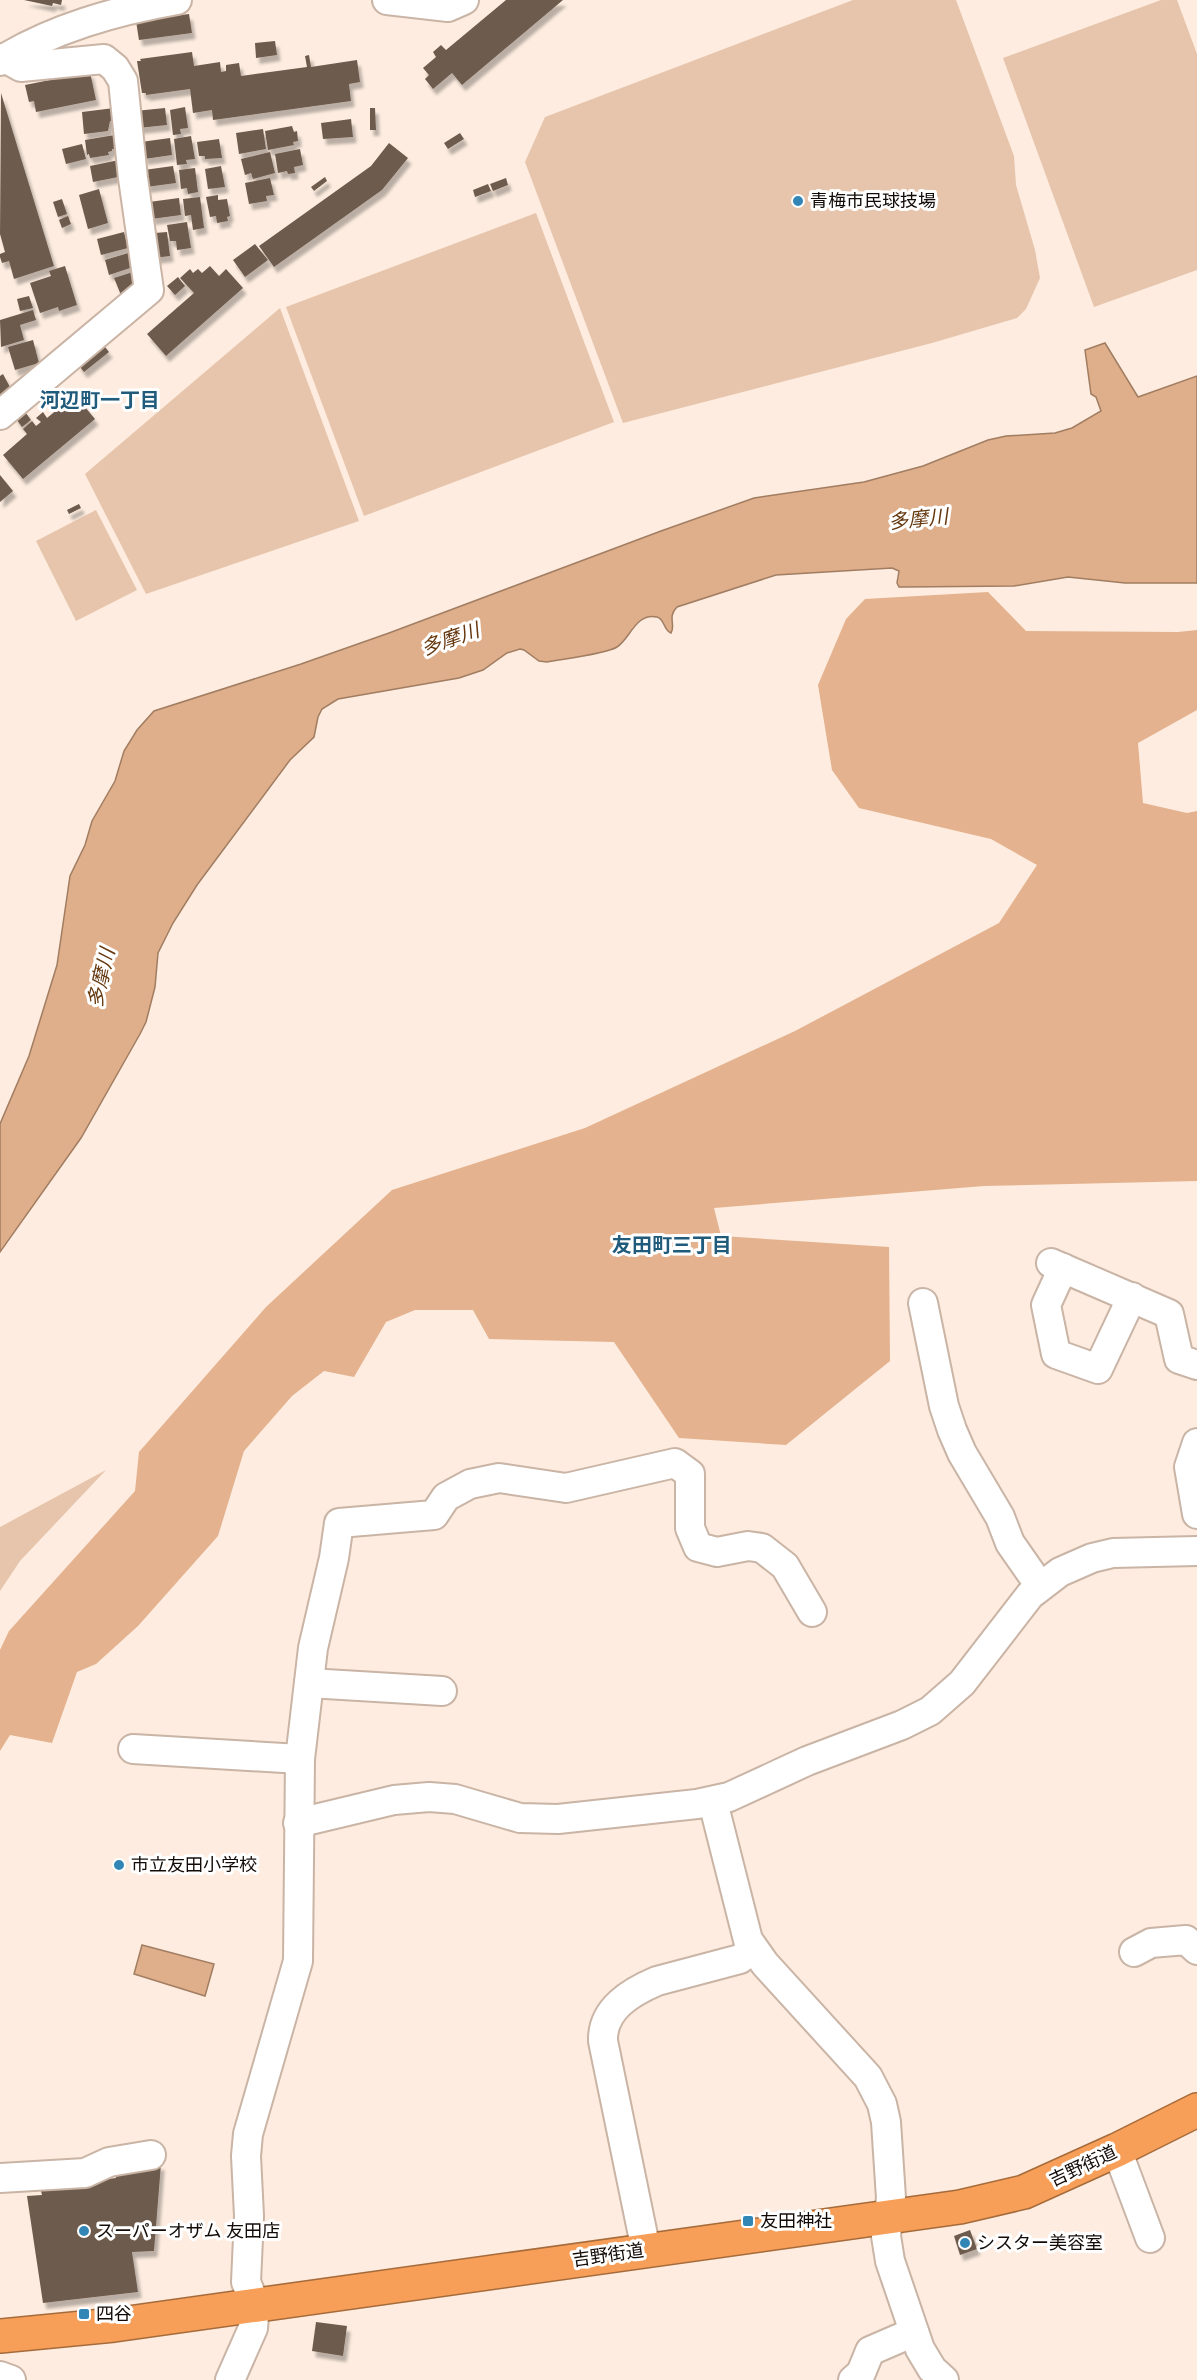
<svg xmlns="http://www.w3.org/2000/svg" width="1197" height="2380" viewBox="0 0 1197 2380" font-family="'Nunito Sans','Noto Sans JP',sans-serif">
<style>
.green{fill:#e7c5ac}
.forest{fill:#e4b28e}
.water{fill:#dfae8a;stroke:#a17d62;stroke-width:1.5}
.building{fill:#6d5b4e;filter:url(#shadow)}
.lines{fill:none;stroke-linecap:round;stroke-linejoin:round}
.minor-casing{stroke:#c9b4a5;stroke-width:32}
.highway-casing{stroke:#a66b3b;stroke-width:36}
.minor{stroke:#fff;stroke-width:28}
.highway{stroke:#f79f58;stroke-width:33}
.poi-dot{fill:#3186b6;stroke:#fff;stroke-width:2}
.labels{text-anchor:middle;stroke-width:6;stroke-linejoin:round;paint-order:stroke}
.poi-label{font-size:18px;fill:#110a06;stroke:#fff;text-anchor:start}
.street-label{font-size:18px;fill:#110a06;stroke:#fff}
.neighbourhood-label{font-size:20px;font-weight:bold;fill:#205b7b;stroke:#fff}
.water-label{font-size:20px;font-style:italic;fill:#65370d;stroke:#fff}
</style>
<defs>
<filter id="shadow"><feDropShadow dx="3.5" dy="6" stdDeviation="1.5" flood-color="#0004"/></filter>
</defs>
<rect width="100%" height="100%" fill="#fdecdf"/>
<g class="green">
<path d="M853 0H956L1014 156 1016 185 1035 250 1040 278 1026 309 1017 318 932 343 623 423 525 162 545 117Z"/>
<path d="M1161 0H1177L1197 54V270L1094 307 1003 58Z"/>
<path d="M536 213 614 422 364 516 286 307Z"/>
<path d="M280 308 359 521 146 594 85 474Z"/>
<path d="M96 510 137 590 76 621 36 541Z"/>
<path d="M106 1470 20 1561 0 1591V1527Z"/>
</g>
<path class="forest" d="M988 592 1026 631 1178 632 1197 630V710L1138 743 1143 803 1187 813 1197 811V1181L984 1186 714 1208 721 1236 889 1247 890 1361 786 1445 679 1438 614 1342 489 1339 473 1310H415L386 1322 354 1377 324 1371 292 1396 244 1451 218 1536 138 1626 96 1664 77 1672 52 1743 10 1735 0 1751V1650L9 1631 135 1491 139 1452 266 1307 392 1190 585 1128 795 1031 999 923 1037 865 991 839 859 808 832 770 818 685 846 619 865 599Z"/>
<g class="water">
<path d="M1105 343 1138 397 1197 376V583H1125L1068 577 1014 586 904 587H899L897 583 899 571 892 568 776 575 677 607C667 617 676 625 671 633 663 630 665 619 657 617 636 612 630 639 617 647 606 654 563 659 547 662L539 661 524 650 520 649 507 653 483 670 459 678 338 699 322 709 318 717 314 737 290 760 197 885 173 923 158 953 155 987 146 1022 140 1034 81 1138 0 1252V1124L29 1056 57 965 70 876 85 845 92 821 115 781 124 751 137 730 154 711 301 664 389 633 661 531 754 498 864 482 923 466 988 440 1006 436 1055 433 1072 428 1101 411 1096 397 1091 394 1085 350Z"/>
<path d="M142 1945 214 1964 205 1996 134 1974Z"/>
</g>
<g class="building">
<path d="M24 0H62L61 5 53 3 52 6Z"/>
<path d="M506 0H563L462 85 452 73 433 89 425 79 429 75 423 68 436 57 433 52 441 45 446 50Z"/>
<path d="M189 14 192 33 139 40 136 21Z"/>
<path d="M275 41 277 55 256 58 255 43Z"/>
<path d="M192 52 194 66 220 62 221 72 226 71V65L239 63 241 76 307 67 305 56 309 55 311 67 357 60 360 82 349 84 351 101 213 120 212 110 193 113 190 89 146 95V93H142L137 61H141L140 59Z"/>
<path d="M90 72 96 100 36 112 34 101 29 102 25 85Z"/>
<path d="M1 93 54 266 14 279 9 261 2 263 0 257V254L5 252 0 234Z"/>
<path d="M185 107 188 128 180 129 181 134 173 135 170 110Z"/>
<path d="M114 108 115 120 110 121 108 131 84 134 82 112Z"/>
<path d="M165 108 167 125 138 128 135 111Z"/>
<path d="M370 108H375L376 130H370Z"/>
<path d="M351 119 353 137 323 139 321 123Z"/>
<path d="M292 126 294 132 297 131 298 141 293 142 294 145 268 150 265 131Z"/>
<path d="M263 129 266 149 239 154 236 133Z"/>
<path d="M460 133 464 139 448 149 444 143Z"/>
<path d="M121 134 123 148 112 149V151L108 152 109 155 90 158 89 154 87 155 85 140Z"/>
<path d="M191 136 195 159 186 160 187 164 177 165 174 139Z"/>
<path d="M170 138 172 155 144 159 141 142Z"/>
<path d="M219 139 222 158 205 159V156H199L197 142Z"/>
<path d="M389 143 408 158 382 190 274 267 259 246 371 166Z"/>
<path d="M82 144 86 159 66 164 62 149Z"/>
<path d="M300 149 303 165 294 167 295 173 288 174 287 171 278 173 275 154Z"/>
<path d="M270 152 275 173 253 179 251 173 245 175 241 159Z"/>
<path d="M119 160 123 176 93 182 90 166Z"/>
<path d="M173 166 176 183 146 187 144 170Z"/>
<path d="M221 166 225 187 208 189 205 169Z"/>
<path d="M195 168 198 192 188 194 187 188 181 189 179 170Z"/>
<path d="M325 177 327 181 314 191 311 187Z"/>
<path d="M270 178 274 195 266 196 267 201 249 204 245 183Z"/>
<path d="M506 178 508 185 493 191 490 184Z"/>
<path d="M488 184 491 191 475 197 473 190Z"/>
<path d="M99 189 108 223 88 229 79 195Z"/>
<path d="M218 195V200L227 199 230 216 227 217 228 221 217 223 216 216 210 217 206 197Z"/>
<path d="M200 197 204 228 193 230 191 215 185 216 183 199Z"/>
<path d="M179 198 181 215 151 219 149 202Z"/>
<path d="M62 199 67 214 58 217 53 202Z"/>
<path d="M68 216 71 224 62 228 59 220Z"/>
<path d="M187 222 191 248 177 250 176 241H170L167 225Z"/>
<path d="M124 232 128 248 101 255 97 239Z"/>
<path d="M167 232 170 256 153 258 155 233Z"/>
<path d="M255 244 268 260 245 277 233 260Z"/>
<path d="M135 251 139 265 109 275 105 260Z"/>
<path d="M65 266 77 305 59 311 58 307 40 313 30 283 51 276 49 271Z"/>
<path d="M210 266 219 276 226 269 243 288 166 356 147 334 194 293 180 278 190 269 193 273 198 269 202 273Z"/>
<path d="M136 271 139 278 133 279 134 286 121 295 114 278Z"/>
<path d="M178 277 185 286 175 295 167 286Z"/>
<path d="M29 296 33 308 20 311 17 299Z"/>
<path d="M33 310 36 320 20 325 24 340 1 347 0 320Z"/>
<path d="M33 340 39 363 15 370 8 347Z"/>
<path d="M101 342 109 352 84 372 77 363Z"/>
<path d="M3 374 11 389 0 395V376Z"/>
<path d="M75 395 95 419 23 479 3 455 27 434 23 429 32 421 36 426 41 422 36 418 43 412 47 418Z"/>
<path d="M23 409 31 420 22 427 14 416Z"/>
<path d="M0 475 13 491 0 502Z"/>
<path d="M79 504 81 508 69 514 67 510Z"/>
<path d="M161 2164 154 2251 132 2252 138 2292 43 2303 27 2196 42 2195 40 2187 116 2178 114 2170Z"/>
<path d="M970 2230 977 2249 960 2255 954 2236Z"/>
<path d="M316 2322 347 2326 343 2356 312 2351Z"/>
</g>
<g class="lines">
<defs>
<g id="minor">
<path d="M387 0 448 7 464 0"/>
<path d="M0 61C54 28 115 11 177 0"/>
<path d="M0 415 149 290 133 178 123 81 115 68 104 59 21 67 5 58"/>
<path d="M1051 1263 1169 1314 1179 1359 1197 1365"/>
<path d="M1063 1268 1046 1305 1056 1354 1098 1369 1132 1297"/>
<path d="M923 1303 944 1406 952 1430 962 1453 1000 1517 1010 1543 1040 1586"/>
<path d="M1197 1443 1189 1467 1197 1514"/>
<path d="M309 1683 442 1691"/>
<path d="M133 1749 300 1759"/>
<path d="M713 1802 748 1940 765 1964 868 2077 882 2104 886 2122 891 2198 886 2236 890 2261 920 2349 932 2369 944 2380"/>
<path d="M298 1823 394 1800 429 1797 455 1799 520 1818 558 1819 697 1804 729 1797 807 1761 902 1725 930 1711 962 1683 1030 1595 1060 1572 1092 1558 1113 1553 1197 1551"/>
<path d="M1134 1952 1151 1943 1186 1940 1197 1950"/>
<path d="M1117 2150 1150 2238"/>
<path d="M0 2178 85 2173 109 2162 151 2155"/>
<path d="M646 2250 603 2041C602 2009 631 1992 657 1981L740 1959 753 1949"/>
<path d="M0 2376 11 2380"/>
<path d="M230 2380 253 2328 255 2304 246 2282 249 2216 246 2156 248 2134 298 1961 300 1759 313 1648 334 1558 339 1523 434 1515 446 1497 470 1484 499 1478 566 1488 675 1463 690 1474V1528L698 1547 717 1552 748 1546 762 1548 785 1566 812 1612"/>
<path d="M853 2380 861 2373 870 2351 914 2332"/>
</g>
<path id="highway" d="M0 2336 114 2325 960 2207 1024 2192 1117 2150 1197 2110"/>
</defs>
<use href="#minor" class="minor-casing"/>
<use href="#highway" class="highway-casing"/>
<use href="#minor" class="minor"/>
<use href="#highway" class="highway"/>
</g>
<g class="poi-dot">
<circle cx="798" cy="201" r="6"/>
<circle cx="119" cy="1865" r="6"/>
<rect x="742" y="2215" width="12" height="12" rx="3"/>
<circle cx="84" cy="2231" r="6"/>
<circle cx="965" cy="2243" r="6"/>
<rect x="78" y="2308" width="12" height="12" rx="3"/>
</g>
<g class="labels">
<g class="poi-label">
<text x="810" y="207">青梅市民球技場</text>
<text x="131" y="1871">市立友田小学校</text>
<text x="760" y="2227">友田神社</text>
<text x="96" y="2237">スーパーオザム 友田店</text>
<text x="977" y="2249">シスター美容室</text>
<text x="96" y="2320">四谷</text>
</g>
<g class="street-label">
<text transform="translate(1083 2166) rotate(-25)" y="6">吉野街道</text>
<text transform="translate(608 2255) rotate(-8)" y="6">吉野街道</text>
</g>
<g class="neighbourhood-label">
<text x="100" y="407">河辺町一丁目</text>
<text x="672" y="1252">友田町三丁目</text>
</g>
<g class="water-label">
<text transform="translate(918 519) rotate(-6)" y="7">多摩川</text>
<text transform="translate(450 639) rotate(-19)" y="7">多摩川</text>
<text transform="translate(101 978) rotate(-77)" y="7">多摩川</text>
</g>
</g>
</svg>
